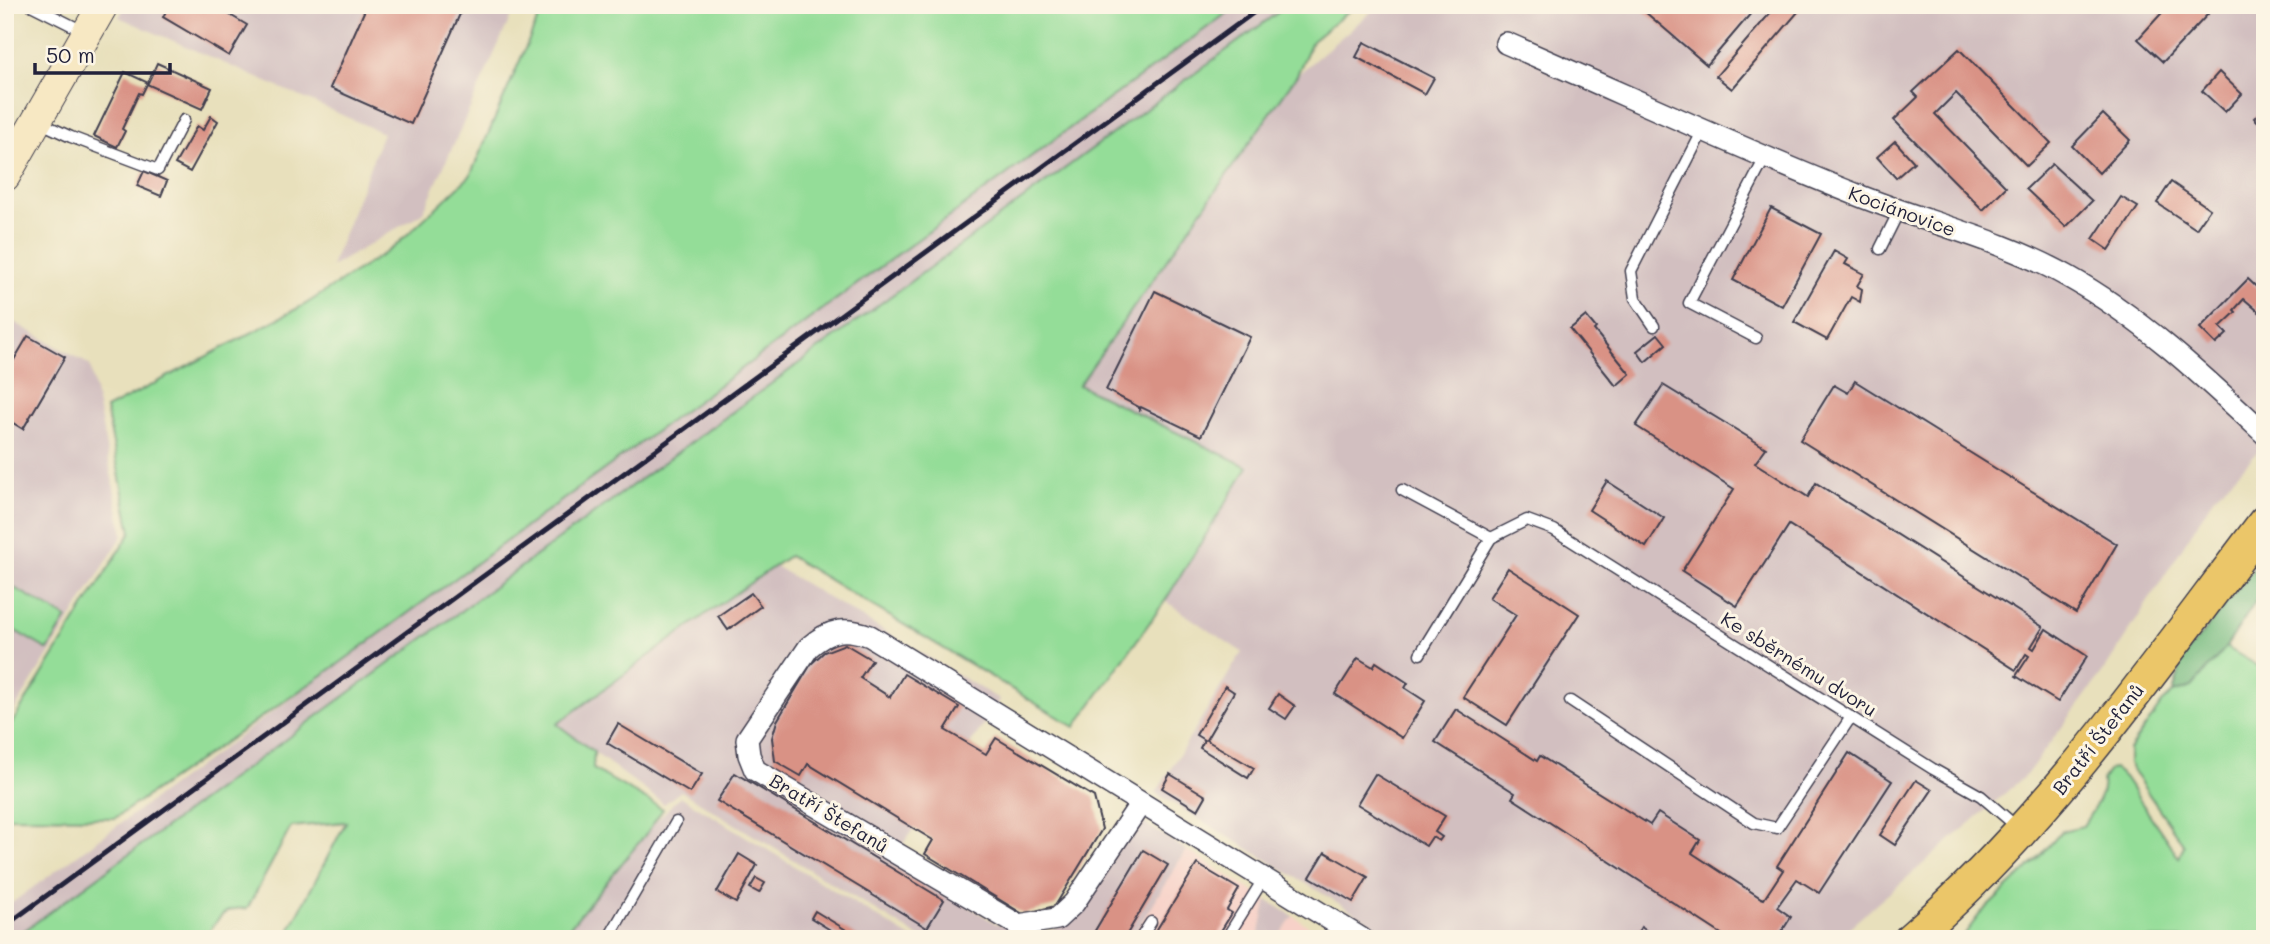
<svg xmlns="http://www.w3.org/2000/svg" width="2270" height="944" viewBox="0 0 2270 944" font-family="Mali,sans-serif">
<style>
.built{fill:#f7d1c8}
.industrial{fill:#d2bfc0}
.green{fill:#94dd98;stroke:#5b806a;stroke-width:2}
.forest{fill:#77bc80;stroke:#4c6f5e;stroke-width:2}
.building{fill:#d99285}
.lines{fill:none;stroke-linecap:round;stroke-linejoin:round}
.lane-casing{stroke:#403e4e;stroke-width:13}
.street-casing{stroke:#403e4e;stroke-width:24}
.secondary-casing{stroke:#403e4e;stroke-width:32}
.primary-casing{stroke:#403e4e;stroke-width:36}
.lane{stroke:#fff;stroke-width:10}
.street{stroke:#fff;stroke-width:21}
.secondary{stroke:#f7e8c3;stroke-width:30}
.primary{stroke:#ebc669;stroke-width:33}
.rail{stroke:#22223b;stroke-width:5}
.labels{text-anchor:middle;stroke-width:6;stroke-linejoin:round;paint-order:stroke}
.street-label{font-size:19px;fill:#22223b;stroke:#fcf5e5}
</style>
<rect width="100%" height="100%" fill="#fcf5e5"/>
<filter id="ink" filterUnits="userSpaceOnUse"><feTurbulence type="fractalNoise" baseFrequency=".0143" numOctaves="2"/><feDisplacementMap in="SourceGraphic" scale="14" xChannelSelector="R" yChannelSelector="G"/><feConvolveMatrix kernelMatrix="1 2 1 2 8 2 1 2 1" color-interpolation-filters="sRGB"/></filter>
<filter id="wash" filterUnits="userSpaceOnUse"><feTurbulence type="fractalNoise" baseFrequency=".00686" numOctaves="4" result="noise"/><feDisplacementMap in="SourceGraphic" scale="28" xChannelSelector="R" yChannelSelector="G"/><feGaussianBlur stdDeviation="1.57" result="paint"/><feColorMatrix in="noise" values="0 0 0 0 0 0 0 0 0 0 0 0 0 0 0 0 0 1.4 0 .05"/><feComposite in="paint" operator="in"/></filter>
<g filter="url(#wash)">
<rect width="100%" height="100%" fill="#e8e0bc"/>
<g class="built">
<path d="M1186 850 1267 900 1258 939H1131Z"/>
<path d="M1293 916 1328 939H1276Z"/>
</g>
<g class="industrial">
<path d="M126 5H516L423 213 331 267 383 133 119 17Z"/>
<path d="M1238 5H1288L13 939H5V908Z"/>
<path d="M1379 5H2265V445L2215 496 2104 671 2026 775 1836 939H1398L1156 793 1242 652 1165 601 1248 467 1079 385 1297 75Z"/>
<path d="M5 317 90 365 123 535 5 725Z"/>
<path d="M775 566 1000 700 893 859 997 924 1048 932 1068 923 1138 819 1186 850 1131 939H922L681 791 664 804 556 724Z"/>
<path d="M680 796 913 939H560L652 826Z"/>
<path d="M1267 900 1293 916 1276 939H1258Z"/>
</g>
<g class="green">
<path d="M544 5H1238L340 663 115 818 5 817V734L131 532 106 409 306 304 394 247 470 176Z"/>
<path d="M1288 5H1356L1312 41 1297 75 1079 385 1248 467 1165 601 1075 727 789 556 706 614 557 724 594 752 593 769 663 809 646 834 560 939H294L290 929 346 822 291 827 247 909C223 906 217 920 205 939H13Z"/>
<path d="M11 586 67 618 48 650 5 625V596Z"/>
<path d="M2226 647 2265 670V939H1961L1980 914 2036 861 2062 831 2083 826C2091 812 2105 796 2102 780L2109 770 2114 769 2124 777 2179 858 2184 845 2134 773 2129 763V750L2162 703 2173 693 2192 687Z"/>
</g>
<path class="forest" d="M2265 554V587L2226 647 2192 687 2173 693 2183 658Z"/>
<g id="blocks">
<g class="building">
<path d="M169 5H213L247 25 229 56 163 17Z"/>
<path d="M367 5H464L411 124 330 88Z"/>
<path d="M1637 5H1758L1707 65Z"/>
<path d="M1777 5H1804L1732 89 1716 76Z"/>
<path d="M2169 5H2197L2208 14 2163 62 2138 39Z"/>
<path d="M1364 42 1434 78 1425 94 1356 57Z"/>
<path d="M1959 49 2051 143 2027 166 1956 93 1935 114 2006 187 1983 210 1894 120 1918 97 1913 92Z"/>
<path d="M157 63 212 88 202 109 147 84 142 94 139 93 122 129 125 131 117 147 94 136 125 72 148 83Z"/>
<path d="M2219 72 2242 94 2225 112 2202 91Z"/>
<path d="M2265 107V128L2254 118Z"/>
<path d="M2103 114 2130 140 2099 173 2072 146Z"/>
<path d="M211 116 218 121 190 172 175 164 197 126 203 130Z"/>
<path d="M1895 141 1914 162 1896 178 1877 157Z"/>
<path d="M2052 164 2092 201 2066 227 2026 189Z"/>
<path d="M144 171 167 181 161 196 137 186Z"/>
<path d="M2171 182 2210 209 2196 229 2157 203Z"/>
<path d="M2121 197 2138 207 2109 250 2093 239Z"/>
<path d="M1771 208 1821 234 1782 306 1733 280Z"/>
<path d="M1834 251 1848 259 1845 264 1864 274 1857 286 1862 289 1860 302 1851 297 1827 340 1794 322Z"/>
<path d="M2248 279 2265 295V317L2244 299 2234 310 2236 312 2220 327 2227 334 2216 344 2200 328Z"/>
<path d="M1155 291 1250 337 1201 436 1141 407 1139 412V407L1106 390Z"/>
<path d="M1586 316 1596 328 1594 330 1630 374 1616 386 1570 329Z"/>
<path d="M1658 334 1666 344 1645 362 1637 351Z"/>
<path d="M28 336 65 357 23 429 5 418V375Z"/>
<path d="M1855 381 2117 544 2076 613 1800 440 1834 385 1848 393Z"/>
<path d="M1663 385 1766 448 1755 463 1808 497 1816 483 2043 627 2031 647 2034 649 2046 629 2087 656 2058 702 2016 676 2029 656 2026 654 2016 670 1789 525 1737 606 1682 571 1734 489 1636 426Z"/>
<path d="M1607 481 1664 518 1646 547 1589 510Z"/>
<path d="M1508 568 1579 614 1507 725 1463 697 1516 615 1489 598Z"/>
<path d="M751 593 761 606 728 630 718 616Z"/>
<path d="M845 644 872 660 860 678 890 697 904 674 959 707 945 730 986 754 996 738 1094 797 1102 829 1055 906 1023 914 925 854 933 840 913 828 808 764 801 776 775 761 772 738 777 721 811 664 824 652Z"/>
<path d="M1358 658 1373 667 1376 662 1408 683 1405 688 1425 701 1402 738 1335 694Z"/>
<path d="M1225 686 1234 692 1206 740 1254 768 1248 778 1200 748 1204 740 1196 735Z"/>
<path d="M1278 694 1295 706 1286 719 1269 708Z"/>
<path d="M1456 709 1537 761 1540 756 1650 825 1658 813 1700 840 1692 853 1761 898 1764 899 1783 870 1777 866 1849 753 1892 781 1819 893 1797 879 1777 907 1791 917 1777 939H1729L1512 798 1515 793 1435 742Z"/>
<path d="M618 724 702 774 690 793 607 743Z"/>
<path d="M735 773 944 900 927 928 717 801Z"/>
<path d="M1170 774 1206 796 1198 810 1162 788Z"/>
<path d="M1375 774 1445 816 1435 832 1442 837 1439 841 1432 837 1426 846 1357 804Z"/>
<path d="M1916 780 1932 790 1895 845 1880 835Z"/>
<path d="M1143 850 1168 865 1124 939H1090Z"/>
<path d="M1325 852 1368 877 1353 902 1310 877Z"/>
<path d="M739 854 757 865 736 903 717 892Z"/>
<path d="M1197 864 1239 889 1227 910 1232 913 1216 939H1151Z"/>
<path d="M756 878 765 883 759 893 750 888Z"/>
<path d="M815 911 861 939H845L811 918Z"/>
<path d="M1641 927 1659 939H1634Z"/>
</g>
</g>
</g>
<g filter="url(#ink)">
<use href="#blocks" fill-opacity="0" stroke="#403e4e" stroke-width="2"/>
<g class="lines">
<defs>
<g id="lane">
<path d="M31 5 85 32"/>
<path d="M39 122 71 137 158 170 184 120"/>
<path d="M1880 249 1899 211"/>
<path d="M1654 326 1635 298 1631 271 1703 130"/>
<path d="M1756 338 1689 303 1766 156"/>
<path d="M1402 490 1491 538 1527 520 1554 530 1933 769 1981 796 2017 827"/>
<path d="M1420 654 1491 538"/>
<path d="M1570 701 1754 823 1777 828 1851 717"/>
<path d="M608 939 676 822"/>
<path d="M1140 939 1151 922"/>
<path d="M1226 939 1264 878"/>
</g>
<g id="street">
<path d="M1506 43C1624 94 1740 149 1860 196 1928 223 2003 240 2067 276 2142 318 2203 376 2265 434"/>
<path d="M1141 803 1074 903 1057 919 1018 925 755 770 749 755 747 739 809 647C830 629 845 627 870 636L1362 939"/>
</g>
<path id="secondary" d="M5 176 103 5"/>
<path id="primary" d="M1911 939C2050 819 2154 667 2265 522"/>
</defs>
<use href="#lane" class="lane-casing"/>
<use href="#street" class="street-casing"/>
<use href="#secondary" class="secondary-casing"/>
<use href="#primary" class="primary-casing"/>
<use href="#lane" class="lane"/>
<use href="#street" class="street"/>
<use href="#secondary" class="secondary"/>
<use href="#primary" class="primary"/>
<path class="rail" d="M5 926 1264 5"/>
</g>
</g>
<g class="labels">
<g class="street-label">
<text transform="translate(1902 211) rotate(20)" y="7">Kociánovice</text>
<text transform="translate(1799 664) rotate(32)" y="7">Ke sběrnému dvoru</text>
<text transform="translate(2098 739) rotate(-52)" y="7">Bratří Štefanů</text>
<text transform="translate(829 813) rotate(31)" y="7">Bratří Štefanů</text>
</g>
</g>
<rect width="2270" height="944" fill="none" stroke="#fcf5e5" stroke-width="28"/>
<path d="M35 63v10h135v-10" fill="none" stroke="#22223b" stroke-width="3.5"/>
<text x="46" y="63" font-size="21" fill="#22223b" stroke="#fcf5e5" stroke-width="5" paint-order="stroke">50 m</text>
</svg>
